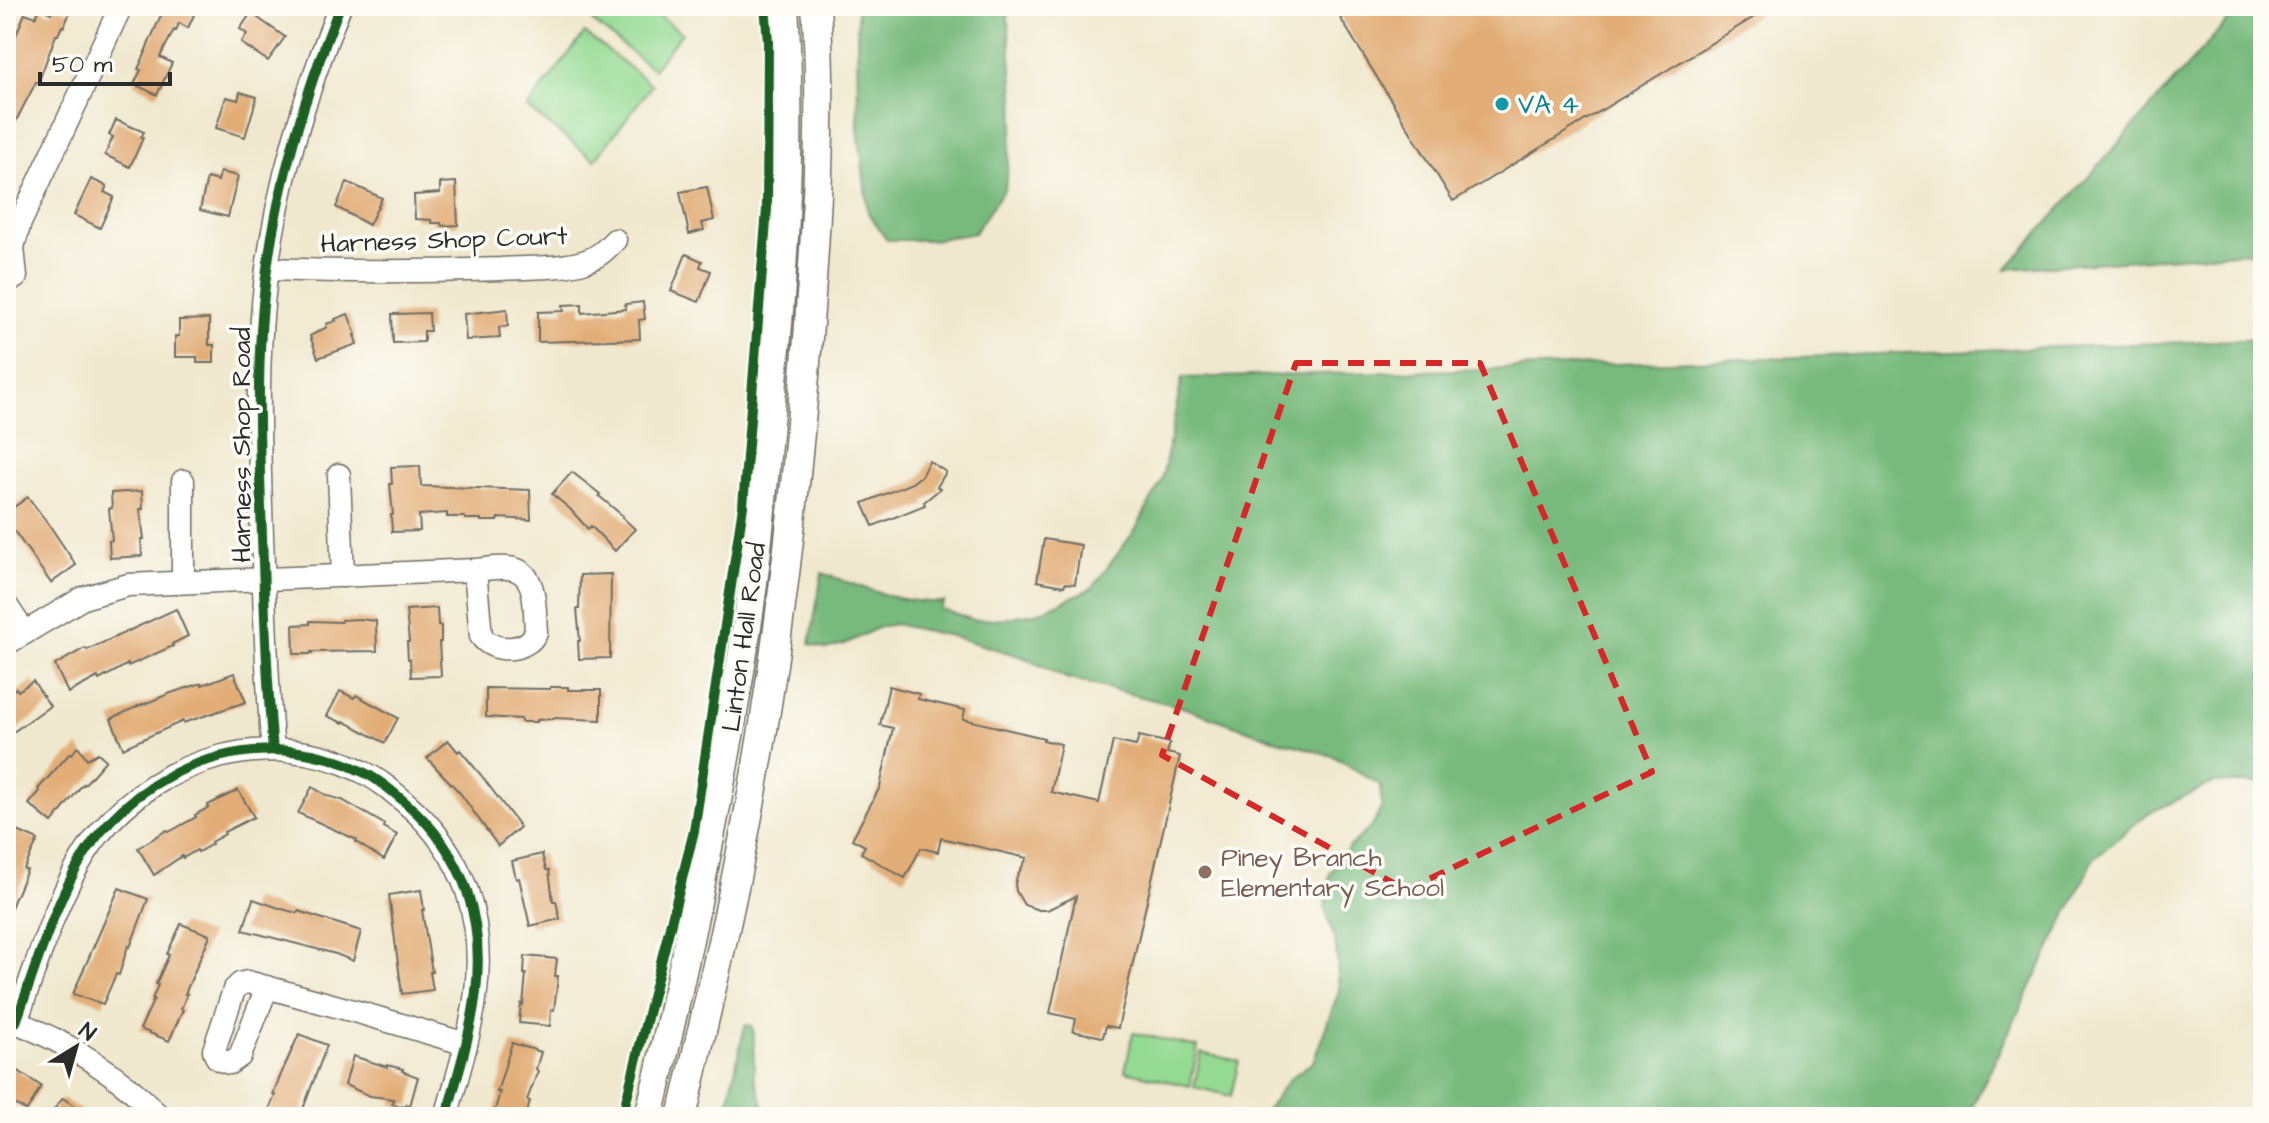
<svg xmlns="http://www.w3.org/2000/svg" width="2269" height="1123" viewBox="0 0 2269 1123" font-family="'Architects Daughter',sans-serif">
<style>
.green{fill:#95da93;stroke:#60825f;stroke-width:2}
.forest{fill:#78ba7d;stroke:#527254;stroke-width:2}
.building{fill:#e2ad77}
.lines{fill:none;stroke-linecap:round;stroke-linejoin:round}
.minor-casing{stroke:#706d64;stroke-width:25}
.major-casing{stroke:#706d64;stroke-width:31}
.minor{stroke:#fff;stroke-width:22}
.major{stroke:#fff;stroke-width:28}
.cycleway-casing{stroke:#fdfcf7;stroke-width:15}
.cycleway{stroke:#1b5e20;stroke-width:10}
.marked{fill:none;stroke:#d62828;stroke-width:6;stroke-dasharray:16 10;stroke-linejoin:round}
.culture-dot{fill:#0f9aa8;stroke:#fdfcf7;stroke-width:3}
.education-dot{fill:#8d6e63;stroke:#fdfcf7;stroke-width:3}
.labels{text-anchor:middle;stroke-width:7;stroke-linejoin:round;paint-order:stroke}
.culture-label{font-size:26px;fill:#0d838f;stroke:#fdfcf7;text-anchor:start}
.street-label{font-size:26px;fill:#2b2b2b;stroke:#fdfcf7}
.education-label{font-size:26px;fill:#785e54;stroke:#fdfcf7;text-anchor:start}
</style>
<rect width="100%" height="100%" fill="#fdfcf7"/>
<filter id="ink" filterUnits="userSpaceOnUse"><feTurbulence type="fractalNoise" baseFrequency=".0125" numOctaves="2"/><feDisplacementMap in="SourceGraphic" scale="16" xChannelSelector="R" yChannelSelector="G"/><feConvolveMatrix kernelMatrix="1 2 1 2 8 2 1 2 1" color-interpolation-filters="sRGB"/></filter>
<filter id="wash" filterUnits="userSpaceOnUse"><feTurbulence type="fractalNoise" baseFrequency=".006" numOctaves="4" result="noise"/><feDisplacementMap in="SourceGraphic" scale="32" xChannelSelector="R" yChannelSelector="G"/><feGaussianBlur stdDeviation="1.8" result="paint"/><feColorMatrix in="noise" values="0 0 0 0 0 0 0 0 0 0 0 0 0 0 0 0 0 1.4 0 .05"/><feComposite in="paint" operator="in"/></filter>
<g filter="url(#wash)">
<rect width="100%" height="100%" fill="#f0e8ce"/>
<g class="green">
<path d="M606 6H646L682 33 653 69 593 22Z"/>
<path d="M585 33 652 85 595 160 527 108Z"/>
<path d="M1133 1033 1198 1047 1190 1086 1125 1071Z"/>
<path d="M1201 1053 1239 1061 1231 1096 1194 1087Z"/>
</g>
<g class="forest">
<path d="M857 6H1007L1015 109 1005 188 974 233 932 240H887L868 213 858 127Z"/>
<path d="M2241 6H2263V251L2006 269Z"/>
<path d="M2263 339V783H2213L2147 814 2094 858 1967 1117H1261L1290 1078 1313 1062 1339 991 1336 946 1325 907 1330 874 1349 847 1373 825 1382 806 1380 785 1333 756 1271 738 1182 707 1066 678 1023 657 951 636 894 624 877 628 845 644 826 649 810 644 822 573C862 587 901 605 944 602L940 609 974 620 1006 618 1040 612 1092 588 1136 529 1162 480 1182 378 1488 369Z"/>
<path d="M745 1025 752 1026 754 1034V1075L767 1117H725Z"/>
</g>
<g id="blocks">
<g class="building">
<path d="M54 6 70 12 64 27 62 26 58 35H56L38 83 36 82 6 140V79L12 67 6 64V49L10 50 25 13 36 17 40 8 51 13Z"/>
<path d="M165 6H198L188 28 179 23 176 31 174 30 160 57 172 63 157 95 134 84 141 70 138 69 146 52H145Z"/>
<path d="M1333 6H1772L1453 201Z"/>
<path d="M251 13 285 37 268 61 241 43 247 34 240 29Z"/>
<path d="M240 92 257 97 245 137 216 128 226 97 238 100Z"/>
<path d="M116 120 144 132 141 137 143 138 130 167 105 155 113 137 109 135Z"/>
<path d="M220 172 238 176 228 217 200 210 207 178 218 181Z"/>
<path d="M91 179 107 186 104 192 114 197 100 228 74 215Z"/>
<path d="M347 182 382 198 369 225 336 207Z"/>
<path d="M456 182 458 225 442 226 441 223H432L431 220 415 219 414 195 440 193V183Z"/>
<path d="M707 187 714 220 702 223 704 230 689 234 680 192Z"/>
<path d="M686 254 702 261 700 267 711 271 699 302 671 291Z"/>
<path d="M643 302 645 319 639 320 640 339 538 342V312L564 311 563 305 582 304V313L626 309 625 304Z"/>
<path d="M507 309 508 326 499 327 500 338 466 340 464 314Z"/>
<path d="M429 313 430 331H424V342L393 343 392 314Z"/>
<path d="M348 314 356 335H354L357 344 318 358 310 336 327 327 326 324 336 321 335 319Z"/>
<path d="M209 319V345H214V363H197V357H175V336H179V320Z"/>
<path d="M929 461 946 472 937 487 940 489 924 502 925 505 873 526 863 503 912 483 921 476Z"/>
<path d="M420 466 421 486 530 490 531 520 498 518V521H481V519H465V517H447V513L419 515 420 531 392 532 391 515H393L390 484H392L391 467Z"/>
<path d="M572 472 600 494 599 496 623 516 622 517 635 529 615 551 591 526 588 529 570 509 552 494Z"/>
<path d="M142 491 143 509H140L144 539H141L142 556 110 558 109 541 112 540 109 509 112 508 111 493Z"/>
<path d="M28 497 50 526 76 565 51 583 6 519V513Z"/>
<path d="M1044 539 1081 545 1075 584 1065 583 1064 586 1037 581Z"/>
<path d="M611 574 610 658 579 659 578 641H580L577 609H579L580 575Z"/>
<path d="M437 608 438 625 441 626V642H439L441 676 411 677 410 659H408L407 642H409L406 610Z"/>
<path d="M176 609 188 636 172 644 173 646 128 666V664L99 680 98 677 68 693 55 665 85 648 87 650Z"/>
<path d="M359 619 376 621 377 651 311 652 312 654H294L293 625 310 624V621L341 622V620Z"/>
<path d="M234 673 246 702 183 723V721L123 748 111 719 142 704V705L171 693 202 683V685Z"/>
<path d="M33 681 50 706 6 737V696L16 688 18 691Z"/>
<path d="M889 686 919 694 918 699 965 710 963 719 1044 738 1043 740 1061 744 1051 792 1099 803 1113 741 1136 746 1139 736 1170 743 1167 753 1180 756 1118 1028 1106 1026 1103 1037 1077 1032 1073 1031 1076 1019 1050 1013 1076 896 1047 910H1039L1024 905 1016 891 1015 884 1017 876 1027 858 941 838 938 852 921 848 905 878 861 853 865 846 852 839 880 787 893 728 880 725Z"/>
<path d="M550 687H568V690H601V720L553 718V719L537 720V722H521V719L486 717V688L550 689Z"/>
<path d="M340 691 354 698 356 695 398 718 385 743 344 721 343 723 327 716Z"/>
<path d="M448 740 458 752 460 750 481 775 520 827 498 846 460 793 427 758Z"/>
<path d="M78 746 87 759 98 753 106 760 84 785 83 784 52 823 29 804 40 791 38 789 70 753 72 754Z"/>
<path d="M312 787 328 796 342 800 384 824 383 827 397 835 384 860 356 842 357 840 298 813Z"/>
<path d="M238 790 254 817 224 832 225 834 211 842 212 844 198 852 197 850 183 858 182 856 154 875 138 848 167 830 169 832 196 817 195 815 209 807 208 805Z"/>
<path d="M6 826 38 840 24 869 27 870 6 919Z"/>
<path d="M542 854 546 870H549L553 901H556L560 919 530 926 519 878 516 879 512 861Z"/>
<path d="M119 888 148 899 130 947 128 946 119 975 116 974 103 1004 73 994Z"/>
<path d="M421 890 424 910H422L432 972H430L433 990 402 994 389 895Z"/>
<path d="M253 899 282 909 297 913 298 911 361 931 353 961 336 954 243 930Z"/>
<path d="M181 924 210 935 185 994H187L181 1009 183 1010 169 1041 140 1029 154 999H152L158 985 156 984 169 955 167 954Z"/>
<path d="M525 956 557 959 555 976H558L554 1010 551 1009 550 1026 519 1023 521 1004 523 1005 526 974H524Z"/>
<path d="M299 1034 327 1045 300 1117H266L275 1095 273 1094 282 1072Z"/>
<path d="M512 1043 541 1052 536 1069 538 1071 527 1100 530 1101 526 1117H493L500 1092H497Z"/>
<path d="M353 1056 387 1067V1065L403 1069 402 1071 418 1077 410 1106 406 1104 405 1107 392 1104 394 1099 370 1096 345 1085Z"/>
<path d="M11 1066 41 1086 27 1111 6 1099V1075Z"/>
<path d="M63 1098 90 1117H48Z"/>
</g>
</g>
</g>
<g filter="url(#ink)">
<use href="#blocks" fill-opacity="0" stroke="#706d64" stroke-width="2"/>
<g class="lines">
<defs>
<g id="minor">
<path d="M267 269C345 272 422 272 501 269 525 267 563 269 586 261 599 257 606 249 615 240"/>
<path d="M16 277 13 247 20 223 121 6"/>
<path d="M339 475 343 576"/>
<path d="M183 481V582"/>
<path d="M6 605 25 633"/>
<path d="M6 644 83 598 128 585 475 570 481 636C493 654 528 652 536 632 534 610 539 570 508 568 498 567 486 569 475 570"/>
<path d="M273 750C266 679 265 608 262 537 259 448 255 357 267 269 279 178 306 91 340 6"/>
<path d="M267 987 240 1056 230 1063C221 1061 216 1060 214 1050L234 990 240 984 248 982 361 1013 466 1044"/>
<path d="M6 1018C63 1040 118 1072 160 1117"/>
<path d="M16 1022C38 962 59 884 99 834 160 757 272 726 361 771 378 779 392 791 406 803 433 826 455 857 467 891 493 970 467 1041 446 1117"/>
</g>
<g id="major">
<path d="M649 1117C688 952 723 787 748 620 758 554 763 488 769 422 783 284 793 145 784 6"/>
<path d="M682 1117C702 1029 724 941 741 852 775 682 795 510 808 338 816 227 824 116 816 6"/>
</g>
</defs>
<use href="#minor" class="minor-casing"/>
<use href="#major" class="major-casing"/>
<use href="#minor" class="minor"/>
<use href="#major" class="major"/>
<defs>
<g id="cycleway">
<path d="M273 750C266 679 265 608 262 537 259 448 255 357 267 269 279 178 306 91 340 6"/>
<path d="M16 1022C38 962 59 884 99 834 160 757 272 726 361 771 378 779 392 791 406 803 433 826 455 857 467 891 493 970 467 1041 446 1117"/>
<path d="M622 1117 694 831 743 506 767 209 768 41 765 6"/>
</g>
</defs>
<use href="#cycleway" class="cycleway-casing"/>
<use href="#cycleway" class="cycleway"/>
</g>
</g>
<path class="marked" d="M1296 363H1480L1652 772 1406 890 1162 755Z"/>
<circle class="culture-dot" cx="1502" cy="104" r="8"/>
<circle class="education-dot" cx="1205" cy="872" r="8"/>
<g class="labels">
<g class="culture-label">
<text x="1518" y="113">VA 4</text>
</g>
<g class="street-label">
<text transform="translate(444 239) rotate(-2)" y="9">Harness Shop Court</text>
<text transform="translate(241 445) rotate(-90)" y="9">Harness Shop Road</text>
<text transform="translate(743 637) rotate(-82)" y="9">Linton Hall Road</text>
</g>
<g class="education-label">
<text x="1221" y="866">Piney Branch<tspan x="1221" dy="30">Elementary School</tspan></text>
</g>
</g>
<rect width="2269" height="1123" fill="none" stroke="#fdfcf7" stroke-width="32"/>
<g transform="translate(76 1047) rotate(37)" stroke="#fdfcf7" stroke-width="6" paint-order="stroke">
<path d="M0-6L14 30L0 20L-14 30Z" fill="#2b2b2b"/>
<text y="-12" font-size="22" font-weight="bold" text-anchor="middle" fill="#2b2b2b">N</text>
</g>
<path d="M40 72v12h130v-12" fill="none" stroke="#2b2b2b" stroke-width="4"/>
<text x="52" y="72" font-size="24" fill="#2b2b2b" stroke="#fdfcf7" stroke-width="6" paint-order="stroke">50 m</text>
</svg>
